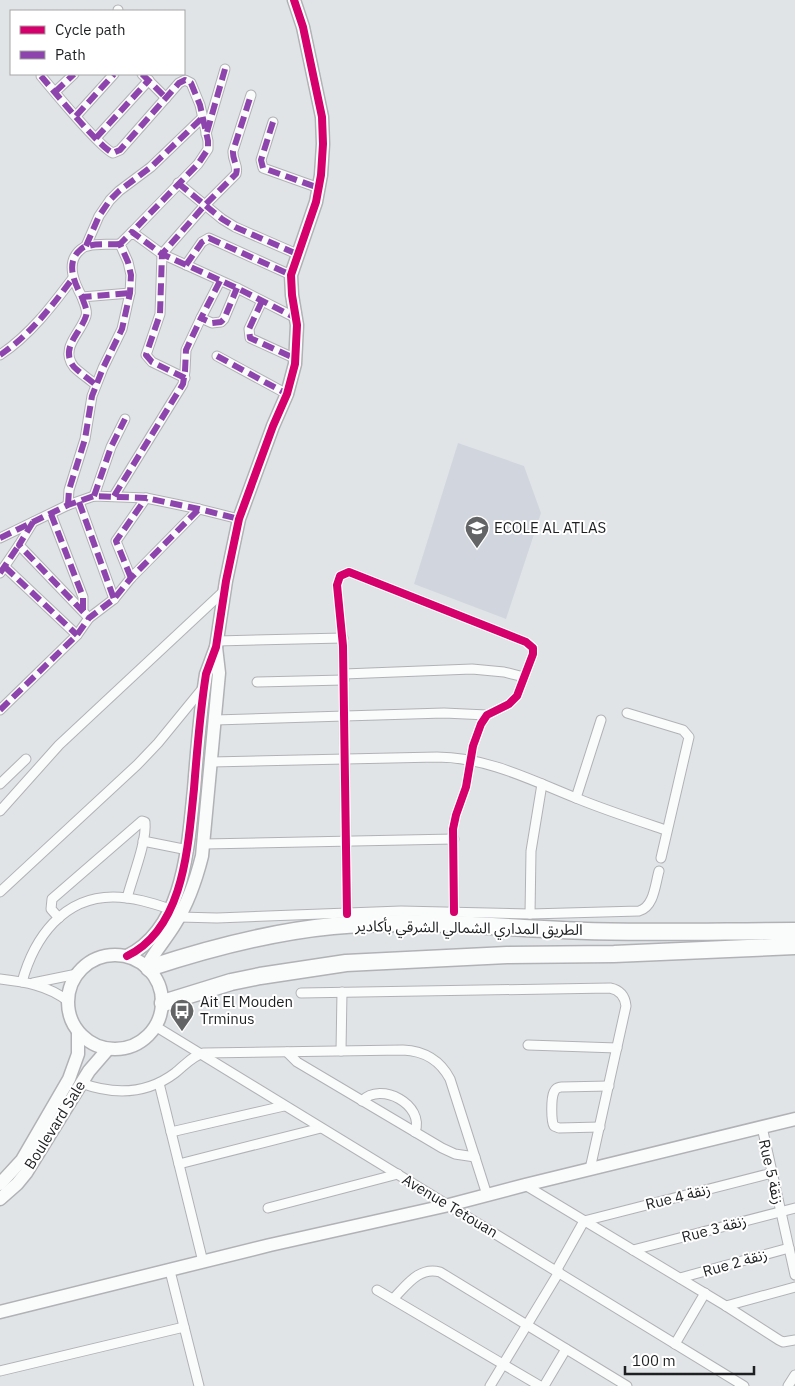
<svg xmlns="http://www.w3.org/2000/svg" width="795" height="1386" viewBox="0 0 795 1386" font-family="'IBM Plex Sans','Noto Sans Arabic',sans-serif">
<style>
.built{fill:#d1d6de}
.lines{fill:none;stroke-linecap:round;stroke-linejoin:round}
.street-casing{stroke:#b1b2b5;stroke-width:11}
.secondary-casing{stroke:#b1b2b5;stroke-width:15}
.highway-casing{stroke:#b1b2b5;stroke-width:19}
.street{stroke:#fafbfb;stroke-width:9}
.secondary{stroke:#fafbfb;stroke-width:12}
.highway{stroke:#fafbfb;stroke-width:16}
.quiet{stroke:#8e44ad;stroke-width:6;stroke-dasharray:12 6;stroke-linecap:butt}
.cycleway-casing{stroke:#fff;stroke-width:11}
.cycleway{stroke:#d6006c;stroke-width:8}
.labels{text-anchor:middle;stroke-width:4;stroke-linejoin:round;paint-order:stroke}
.poi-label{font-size:15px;fill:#1d1f21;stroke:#fff;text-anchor:start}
.street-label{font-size:15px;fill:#1d1f21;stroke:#fff}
</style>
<rect width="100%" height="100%" fill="#e1e4e7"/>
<path class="built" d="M458 443 524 466 541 513 506 619 414 584Z"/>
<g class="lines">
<defs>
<g id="street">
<path d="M118 11V10"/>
<path d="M142 74 166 98"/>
<path d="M41 76C53 90 100 148 113 153L120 150 179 83 185 80 191 83 200 105 208 141V149L198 164 132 232"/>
<path d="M55 92 74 74"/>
<path d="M76 116 114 74"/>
<path d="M273 122 261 160 263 168 319 188"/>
<path d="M206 134 225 69"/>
<path d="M96 138 149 80"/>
<path d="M178 183 222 219 235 227 297 254"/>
<path d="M120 244C110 245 98 243 88 246 84 246 81 249 78 252 66 265 75 284 82 297L130 293"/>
<path d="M86 246 99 216 110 200 119 191 151 167 202 118"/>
<path d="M186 265 202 242 209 238 291 275"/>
<path d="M220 281 201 318 212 323 221 322 224 319 237 288"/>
<path d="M82 297C84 304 88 310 86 316 81 333 59 348 74 367 80 373 89 379 96 385"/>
<path d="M262 301 249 329 250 338 296 359"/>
<path d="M0 355C30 335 52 306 73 278"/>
<path d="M217 356 287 394"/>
<path d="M185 378 152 362 146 355 160 314 162 254 205 205 236 174C239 166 232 160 233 151L251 95"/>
<path d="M94 496 111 447 125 419"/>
<path d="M114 496 183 384 185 371 186 350 201 318"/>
<path d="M79 502 114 599"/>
<path d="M68 505 69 490 85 439 92 396 103 368 122 329 130 293 131 275 128 262 120 244 132 232 162 254 237 288 296 318"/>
<path d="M51 514 83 597V610"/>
<path d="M33 522 19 545 89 618"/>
<path d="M0 538 68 505 94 496 146 498 199 509 239 519"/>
<path d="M5 567 77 635"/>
<path d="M0 573 19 545"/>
<path d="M131 578 116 541 146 498"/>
<path d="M217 641 343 638"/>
<path d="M344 674 472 669 504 672 524 677"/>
<path d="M257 682 344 680"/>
<path d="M0 710 77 635 89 618 114 599 131 578 199 509"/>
<path d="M627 713 683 730 689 737 661 858"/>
<path d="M215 720 444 713 487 715"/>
<path d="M211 762 437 757C486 757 531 780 576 798 605 810 636 820 666 830"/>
<path d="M0 784 26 759"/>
<path d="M576 798 601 720"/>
<path d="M0 811 59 745 224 591"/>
<path d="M143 841 188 850"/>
<path d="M204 844 454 839"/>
<path d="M0 892 137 765 158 743 203 688"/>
<path d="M347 914 343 646 337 585 340 576 349 572 526 642 533 648V654L517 696 509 704 487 715 481 724 473 746 466 787 456 815 453 829 454 912"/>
<path d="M530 914 531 851 542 784"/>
<path d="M179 917 217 918 401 911 530 914 639 911C654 907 655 885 659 871"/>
<path d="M59 918 51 909 52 899 142 821 145 822C147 842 132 878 127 898"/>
<path d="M0 979C25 982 47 985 68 1001"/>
<path d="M22 982C34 938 63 897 113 897 133 897 152 903 170 909"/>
<path d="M33 983 77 974"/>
<path d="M301 993 610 988C620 990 625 996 626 1006L590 1169"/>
<path d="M155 1026 744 1386"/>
<path d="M528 1045 617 1048"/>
<path d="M341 1051 342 992"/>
<path d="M287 1052 297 1062 442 1148 455 1154 475 1157"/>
<path d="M81 1083C114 1095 147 1094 175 1073 184 1066 193 1055 204 1053L403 1050C425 1051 440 1060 450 1079L487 1195"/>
<path d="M159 1083 203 1262"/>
<path d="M362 1101C381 1081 425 1105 415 1132"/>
<path d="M600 1127 559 1128 554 1126C551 1121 551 1098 554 1092 556 1088 557 1088 561 1087L609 1086"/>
<path d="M762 1127 795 1275"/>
<path d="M171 1132 284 1106"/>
<path d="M179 1164 321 1128"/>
<path d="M525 1185 726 1306 779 1340 783 1342 795 1340"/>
<path d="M268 1208 398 1174"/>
<path d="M633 1250 795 1208"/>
<path d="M170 1271 199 1386"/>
<path d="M556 1271 584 1221 772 1173"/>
<path d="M680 1278 789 1248"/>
<path d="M377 1290 540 1386"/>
<path d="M393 1299C406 1286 419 1266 440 1272L627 1386"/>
<path d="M726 1306 795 1287"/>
<path d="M675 1344 705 1293"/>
<path d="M0 1371 184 1327"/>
<path d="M490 1386 559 1272"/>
<path d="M544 1386 566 1349"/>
<path d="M788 1386 795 1375"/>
</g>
<g id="secondary">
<circle cx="115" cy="1002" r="47"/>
<path d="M127 956C185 928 188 844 194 789 197 750 200 712 206 674L216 647 226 581 239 519 273 426 287 394 295 364 297 325 292 295 291 275 316 202 321 175 323 144 322 117 303 27 294 0"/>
<path d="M147 966C155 951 166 939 175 924 188 903 196 880 202 856L219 673 216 647"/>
<path d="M0 1184 22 1160 69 1079 78 1054V1032"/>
<path d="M0 1199 17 1184 26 1173 89 1071 108 1049"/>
<path d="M0 1312 270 1245 449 1205 525 1185 795 1119"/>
</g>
<g id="highway">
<path d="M149 968C210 948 270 932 333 926 417 918 503 928 587 931 656 933 726 931 795 931"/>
<path d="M163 1003 231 982 260 976 346 963 507 955 614 954 795 946"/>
</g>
</defs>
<use href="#street" class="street-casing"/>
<use href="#secondary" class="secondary-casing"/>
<use href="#highway" class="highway-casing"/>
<use href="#street" class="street"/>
<use href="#secondary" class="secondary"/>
<use href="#highway" class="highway"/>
<g class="quiet">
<path d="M118 11V10"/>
<path d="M142 74 166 98"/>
<path d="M41 76C53 90 100 148 113 153L120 150 179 83 185 80 191 83 200 105 208 141V149L198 164 132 232"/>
<path d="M55 92 74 74"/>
<path d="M76 116 114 74"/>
<path d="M273 122 261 160 263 168 319 188"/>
<path d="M207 132 225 69"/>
<path d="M96 138 149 80"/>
<path d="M178 183 222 219 235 227 297 254"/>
<path d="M120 244C110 245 98 243 88 246 84 246 81 249 78 252 66 265 75 284 82 297L130 293"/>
<path d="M86 246 99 216 110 200 119 191 151 167 202 118"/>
<path d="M186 265 202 242 209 238 291 275"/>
<path d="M220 281 201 318 212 323 221 322 224 319 237 288"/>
<path d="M82 297C84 304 88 310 86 316 81 333 59 348 74 367 80 373 89 379 96 385"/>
<path d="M262 301 249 329 250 338 296 359"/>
<path d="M0 355C30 335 52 306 73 278"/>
<path d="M217 356 287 394"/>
<path d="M185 378 152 362 146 355 160 314 162 254 205 205 236 174C239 166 232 160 233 151L251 95"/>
<path d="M94 496 111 447 125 419"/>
<path d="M114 496 183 384 185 371 186 350 201 318"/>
<path d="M79 502 114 599"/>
<path d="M68 505 69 490 85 439 92 396 103 368 122 329 130 293 131 275 128 262 120 244 132 232 162 254 237 288 296 318"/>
<path d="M51 514 83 597V610"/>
<path d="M33 522 19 545 89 618"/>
<path d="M0 538 68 505 94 496 146 498 199 509 239 519"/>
<path d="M5 567 77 635"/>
<path d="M0 573 19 545"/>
<path d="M131 578 116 541 146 498"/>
<path d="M0 710 77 635 89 618 114 599 131 578 199 509"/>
</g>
<defs>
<g id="cycleway">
<path d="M347 914 343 646 337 585 340 576 349 572 526 642 533 648V654L517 696 509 704 487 715 481 724 473 746 466 787 456 815 453 829 454 912"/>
<path d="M127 956C185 928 188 844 194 789 197 750 200 712 206 674L216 647 226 581 239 519 273 426 287 394 295 364 297 325 292 295 291 275 316 202 321 175 323 144 322 117 303 27 294 0"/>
</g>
</defs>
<use href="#cycleway" class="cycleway-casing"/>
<use href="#cycleway" class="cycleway"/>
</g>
<defs>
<symbol id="school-pin" viewBox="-11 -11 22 30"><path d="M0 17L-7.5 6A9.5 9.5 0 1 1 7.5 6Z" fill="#626466" stroke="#fff"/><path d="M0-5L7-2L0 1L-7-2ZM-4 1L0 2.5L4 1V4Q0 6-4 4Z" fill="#fff"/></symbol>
<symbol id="bus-pin" viewBox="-11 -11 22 30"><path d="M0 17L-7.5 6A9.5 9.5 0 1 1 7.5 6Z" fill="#626466" stroke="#fff"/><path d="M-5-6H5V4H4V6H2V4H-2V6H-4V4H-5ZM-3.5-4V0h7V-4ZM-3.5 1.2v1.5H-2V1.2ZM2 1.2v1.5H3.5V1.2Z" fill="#fff"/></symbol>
</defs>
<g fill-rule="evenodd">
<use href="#school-pin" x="463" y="514" width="28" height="38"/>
<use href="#bus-pin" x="168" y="997" width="28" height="38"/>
</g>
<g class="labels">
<g class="poi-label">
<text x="494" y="533">ECOLE AL ATLAS</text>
<text x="200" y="1007">Ait El Mouden<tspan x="200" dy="17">Trminus</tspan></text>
</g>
<g class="street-label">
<text transform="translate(469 928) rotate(1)" y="5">الطريق المداري الشمالي الشرقي بأكادير</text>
<text transform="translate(55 1125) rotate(-58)" y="5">Boulevard Sale</text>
<text transform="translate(771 1172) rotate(77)" y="5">Rue 5 زنقة</text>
<text transform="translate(678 1197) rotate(-14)" y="5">Rue 4 زنقة</text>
<text transform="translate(450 1206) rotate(31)" y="5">Avenue Tetouan</text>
<text transform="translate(714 1229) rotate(-15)" y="5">Rue 3 زنقة</text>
<text transform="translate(735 1263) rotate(-16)" y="5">Rue 2 زنقة</text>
</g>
</g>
<rect x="10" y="10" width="175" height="65" fill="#ffffff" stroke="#a5a5a6"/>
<rect x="20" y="26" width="25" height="8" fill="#d6006c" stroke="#a5a5a6"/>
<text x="55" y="35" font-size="15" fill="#1d1f21">Cycle path</text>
<rect x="20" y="51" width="25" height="8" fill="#8e44ad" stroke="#a5a5a6"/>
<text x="55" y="60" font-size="15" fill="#1d1f21">Path</text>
<path d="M625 1366v8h129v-8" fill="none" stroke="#1d1f21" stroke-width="2.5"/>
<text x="632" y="1366" font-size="15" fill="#1d1f21" stroke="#ffffff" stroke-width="4" paint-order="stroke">100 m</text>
</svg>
